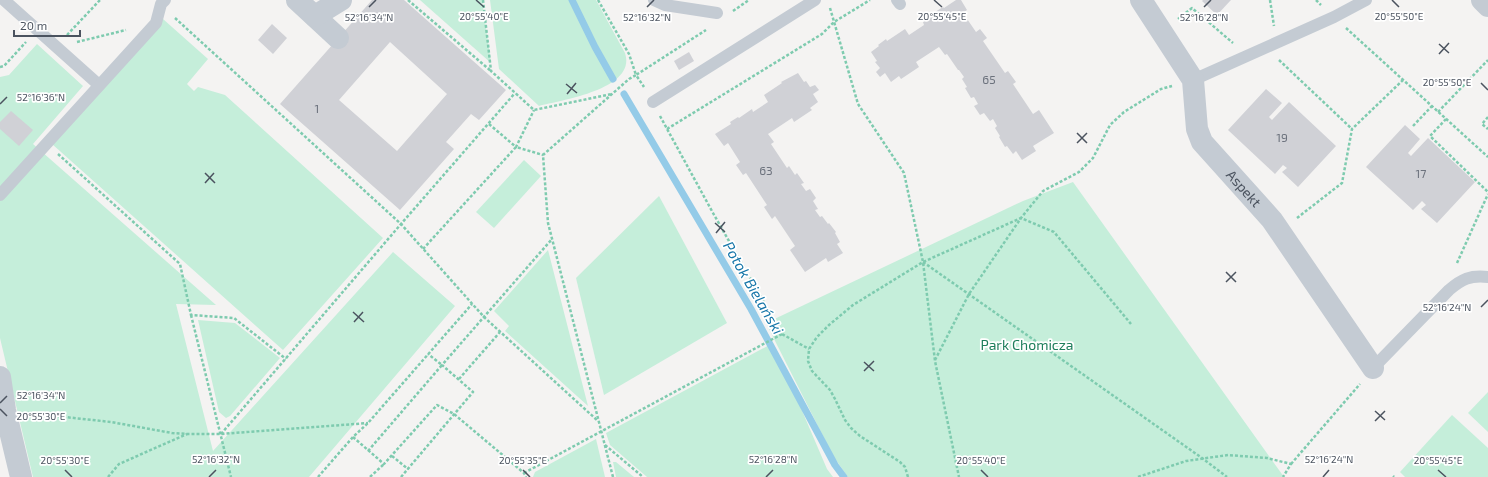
<svg xmlns="http://www.w3.org/2000/svg" width="1488" height="477" viewBox="0 0 1488 477" font-family="'Exo 2',sans-serif">
<style>
.green{fill:#c5eeda}
.lines{fill:none;stroke-linecap:round;stroke-linejoin:round}
.stream{stroke:#94cbe8;stroke-width:7}
.building{fill:#d0d1d6;fill-rule:evenodd}
.path{stroke:#7ecbaf;stroke-width:2.5;stroke-dasharray:3 2;stroke-linecap:butt}
.lane{stroke:#c4cbd3;stroke-width:12}
.street{stroke:#c4cbd3;stroke-width:22}
.ticks{fill:none;stroke:#4b535f;stroke-width:1.5}
.labels{text-anchor:middle;stroke-width:3.5;stroke-linejoin:round;paint-order:stroke}
.number-label{font-size:12px;fill:#6c727d}
.street-label{font-size:14px;fill:#4b535f;stroke:#fff}
.park-label{font-size:14px;fill:#1d7e5b;stroke:#fff}
.water-label{font-size:15px;font-style:italic;fill:#1575a8;stroke:#fff}
.ticks-label{font-size:10px;text-anchor:middle;fill:#4b535f;stroke:#fff;stroke-width:3.5;stroke-linejoin:round;paint-order:stroke}
</style>
<rect width="100%" height="100%" fill="#f4f3f2"/>
<g class="green">
<path d="M420 0H482L491 63Z"/>
<path d="M490 0H596L625 53C637 89 563 100 539 106L499 69Z"/>
<path d="M163 19 208 59 187 84 194 91 198 87 225 95 383 238 283 350 52 144Z"/>
<path d="M37 44 83 86 33 144 216 305 176 304 213 451 393 252 455 306 309 477H33L0 338V77L9 75Z"/>
<path d="M524 160 541 176 494 228 476 212Z"/>
<path d="M1073 182 1284 477H848L833 456 766 323 1023 201Z"/>
<path d="M659 196 727 323 604 395 576 278Z"/>
<path d="M548 250 588 406 505 331 509 326 494 311Z"/>
<path d="M198 320 235 323 280 358 230 416 226 418 219 412Z"/>
<path d="M773 343 827 469 833 477H647L610 445 606 433Z"/>
<path d="M1488 392V432L1468 413Z"/>
<path d="M1452 415 1488 448V477H1405L1400 472Z"/>
<path d="M596 439 605 477H533L535 472Z"/>
<path d="M613 462H616L634 477H616Z"/>
</g>
<g class="lines">
<g class="stream">
<path d="M572 0 595 47 613 79"/>
<path d="M624 94 751 309 835 465 844 477"/>
</g>
</g>
<g class="building">
<path d="M372 0H404L506 90 479 120 471 114 446 142 454 149 400 210 280 104ZM390 42 447 94 397 151 339 100Z"/>
<path d="M956 0H961L967 10 963 13 976 32 980 29 987 38 983 41 1005 73 1008 71 1016 82 1013 84 1033 114 1039 110 1054 133 1033 146 1036 151 1022 160 1016 151 1013 154 1007 146 1005 147 999 137 1000 136 995 128 997 126 993 119 990 121 984 113 980 115 974 106 978 104 974 97 971 98 965 88 967 87 962 79 964 77 959 70H958L947 54 945 55 939 47 916 62 919 67 901 79 899 76 891 82 885 73 880 77 876 72 880 68 875 62 877 61 871 52 879 46 878 45 886 39 887 41 905 29 909 35 924 25 923 22 936 14 935 12 943 7 944 8Z"/>
<path d="M1203 0H1231L1217 15 1202 1Z"/>
<path d="M272 24 287 38 273 54 258 40Z"/>
<path d="M689 52 694 61 679 70 674 61Z"/>
<path d="M798 73 804 82 806 81 810 87 815 85 819 90 813 94 818 102 810 108 812 110 794 122 792 118 768 134 774 142 771 144 787 168 789 166 795 175 797 173 804 183 801 184 806 191 810 189 816 198 813 201 818 209 815 210 820 217 822 216 828 224 829 223 836 232 835 233 840 242 837 244 843 253 828 262 826 258 805 272 790 250 795 246 775 216 772 219 764 207 767 205 746 173 743 175 736 165 740 162 728 143 724 146 715 134 731 124 730 122 738 117 739 118 752 109 753 112 768 102 764 95 782 83 781 82Z"/>
<path d="M1266 89 1282 103 1269 117 1272 120 1289 102 1336 146 1298 187 1282 172 1287 168 1283 165 1275 174 1228 130Z"/>
<path d="M11 111 33 130 19 146 0 129V122Z"/>
<path d="M1405 125 1420 139 1408 153 1411 156 1428 138 1475 182 1437 223 1421 209 1426 205 1422 201 1413 210 1366 167Z"/>
</g>
<g class="lines">
<g class="path">
<path d="M408 0 491 71"/>
<path d="M483 0 491 71 534 110 612 94"/>
<path d="M598 0 629 54 636 75 706 30"/>
<path d="M1270 0 1274 26"/>
<path d="M1316 0 1321 5"/>
<path d="M830 8 858 104 904 173 923 262 935 361 959 477"/>
<path d="M733 11 749 0"/>
<path d="M175 18 401 224 484 317 598 421"/>
<path d="M1178 19 1192 8 1233 43"/>
<path d="M1346 28 1488 157"/>
<path d="M67 35 100 0"/>
<path d="M77 42 126 30"/>
<path d="M1279 60 1352 129"/>
<path d="M0 67 4 66 26 42"/>
<path d="M1438 112 1488 60"/>
<path d="M660 116 713 213 782 334 809 349"/>
<path d="M1488 117 1482 124 1488 129"/>
<path d="M1446 119 1430 136 1488 192"/>
<path d="M489 124 516 147 534 110"/>
<path d="M1413 126 1432 106"/>
<path d="M667 129 822 34 834 22 870 0"/>
<path d="M58 154 180 264 191 315 234 318 286 359"/>
<path d="M1297 218 1342 183 1352 129 1403 80"/>
<path d="M423 249 516 147 543 155"/>
<path d="M923 262 1202 458 1227 477"/>
<path d="M1457 263 1488 194"/>
<path d="M191 315 231 477"/>
<path d="M935 360 969 294 1021 218 1043 191 1079 172 1093 158 1110 125 1124 112 1161 89 1172 86"/>
<path d="M459 379 500 332"/>
<path d="M28 413 111 422 172 433 188 434H221L368 423"/>
<path d="M221 434 401 224 515 93"/>
<path d="M353 437 384 464 437 405 454 414 524 473 526 477"/>
<path d="M605 445 643 477"/>
<path d="M368 451 442 365 428 354"/>
<path d="M392 456 408 469"/>
<path d="M1291 464 1360 384"/>
<path d="M524 473 782 334"/>
<path d="M1393 476 1394 477"/>
<path d="M108 477 119 464 187 434"/>
<path d="M318 477 353 437 368 423 472 304"/>
<path d="M370 477 384 464"/>
<path d="M401 477 473 392 442 365 552 239"/>
<path d="M613 477 548 223 543 155 629 79 636 75 644 87"/>
<path d="M908 477 905 467 900 462 860 436 851 428 845 420 835 399 830 390 812 371 808 361 809 349 817 337 829 325 853 305 923 262 1021 218 1054 232 1131 324"/>
<path d="M1138 477 1186 461 1228 455 1267 458 1291 464 1283 477"/>
</g>
<g class="lane">
<path d="M4 0 99 85"/>
<path d="M654 0 665 5 717 13"/>
<path d="M897 0 900 4"/>
<path d="M1193 80 1334 17 1366 0"/>
<path d="M653 102 815 0"/>
<path d="M0 195 156 23 161 4 165 0"/>
<path d="M1373 368 1449 290C1462 279 1470 275 1488 277"/>
</g>
<g class="street">
<path d="M297 0 338 38"/>
<path id="s1" d="M1141 0 1193 80 1197 129 1202 142 1272 220 1373 368"/>
<path d="M1482 0 1488 6"/>
<path d="M315 16 341 0"/>
<path d="M0 377 5 410 21 477"/>
</g>
</g>
<path class="ticks" d="M476 0 484 7M934 0 942 7M1392 0 1399 7M369 7 376 0M647 7 654 0M1204 7 1211 0M1439 44 1449 53M1439 54 1449 43M1481 83 1488 90M566 84 577 93M567 94 576 83M0 104 7 97M1077 133 1087 143M1077 143 1087 133M205 173 215 183M205 183 214 173M715 223 725 232M716 233 725 222M1226 272 1236 282M1226 282 1236 272M1481 307 1488 300M353 312 364 322M354 322 363 312M864 362 874 371M864 371 874 361M0 403 7 396M0 409 7 416M1375 411 1385 420M1375 421 1385 411M65 470 72 477M523 470 530 477M981 470 988 477M1438 470 1446 477M209 477 216 470M766 477 773 470M1323 477 1329 470"/>
<g class="labels">
<g class="number-label">
<text x="989" y="84">65</text>
<text x="317" y="113">1</text>
<text x="1282" y="142">19</text>
<text x="766" y="175">63</text>
<text x="1421" y="178">17</text>
</g>
<g class="street-label">
<text dy="5" stroke="none"><textPath href="#s1" startOffset="221">Aspekt</textPath></text>
</g>
<g class="park-label">
<text x="1027" y="350">Park Chomicza</text>
</g>
<g class="water-label">
<text transform="translate(753 288) rotate(60)" y="5">Potok Bielański</text>
</g>
</g>
<g class="ticks-label">
<text x="484" y="20">20°55'40"E</text>
<text x="942" y="20">20°55'45"E</text>
<text x="1399" y="20">20°55'50"E</text>
<text x="369" y="21">52°16'34"N</text>
<text x="647" y="21">52°16'32"N</text>
<text x="1204" y="21">52°16'28"N</text>
<text x="1447" y="86">20°55'50"E</text>
<text x="41" y="101">52°16'36"N</text>
<text x="1447" y="311">52°16'24"N</text>
<text x="41" y="399">52°16'34"N</text>
<text x="41" y="420">20°55'30"E</text>
<text x="216" y="463">52°16'32"N</text>
<text x="773" y="463">52°16'28"N</text>
<text x="1329" y="463">52°16'24"N</text>
<text x="65" y="464">20°55'30"E</text>
<text x="523" y="464">20°55'35"E</text>
<text x="981" y="464">20°55'40"E</text>
<text x="1438" y="464">20°55'45"E</text>
</g>
<path d="M14 30v6h66v-6" fill="none" stroke="#4b535f" stroke-width="2"/>
<text x="20" y="30" font-size="12" fill="#4b535f" stroke="#ffffff" stroke-width="3" paint-order="stroke">20 m</text>
</svg>
